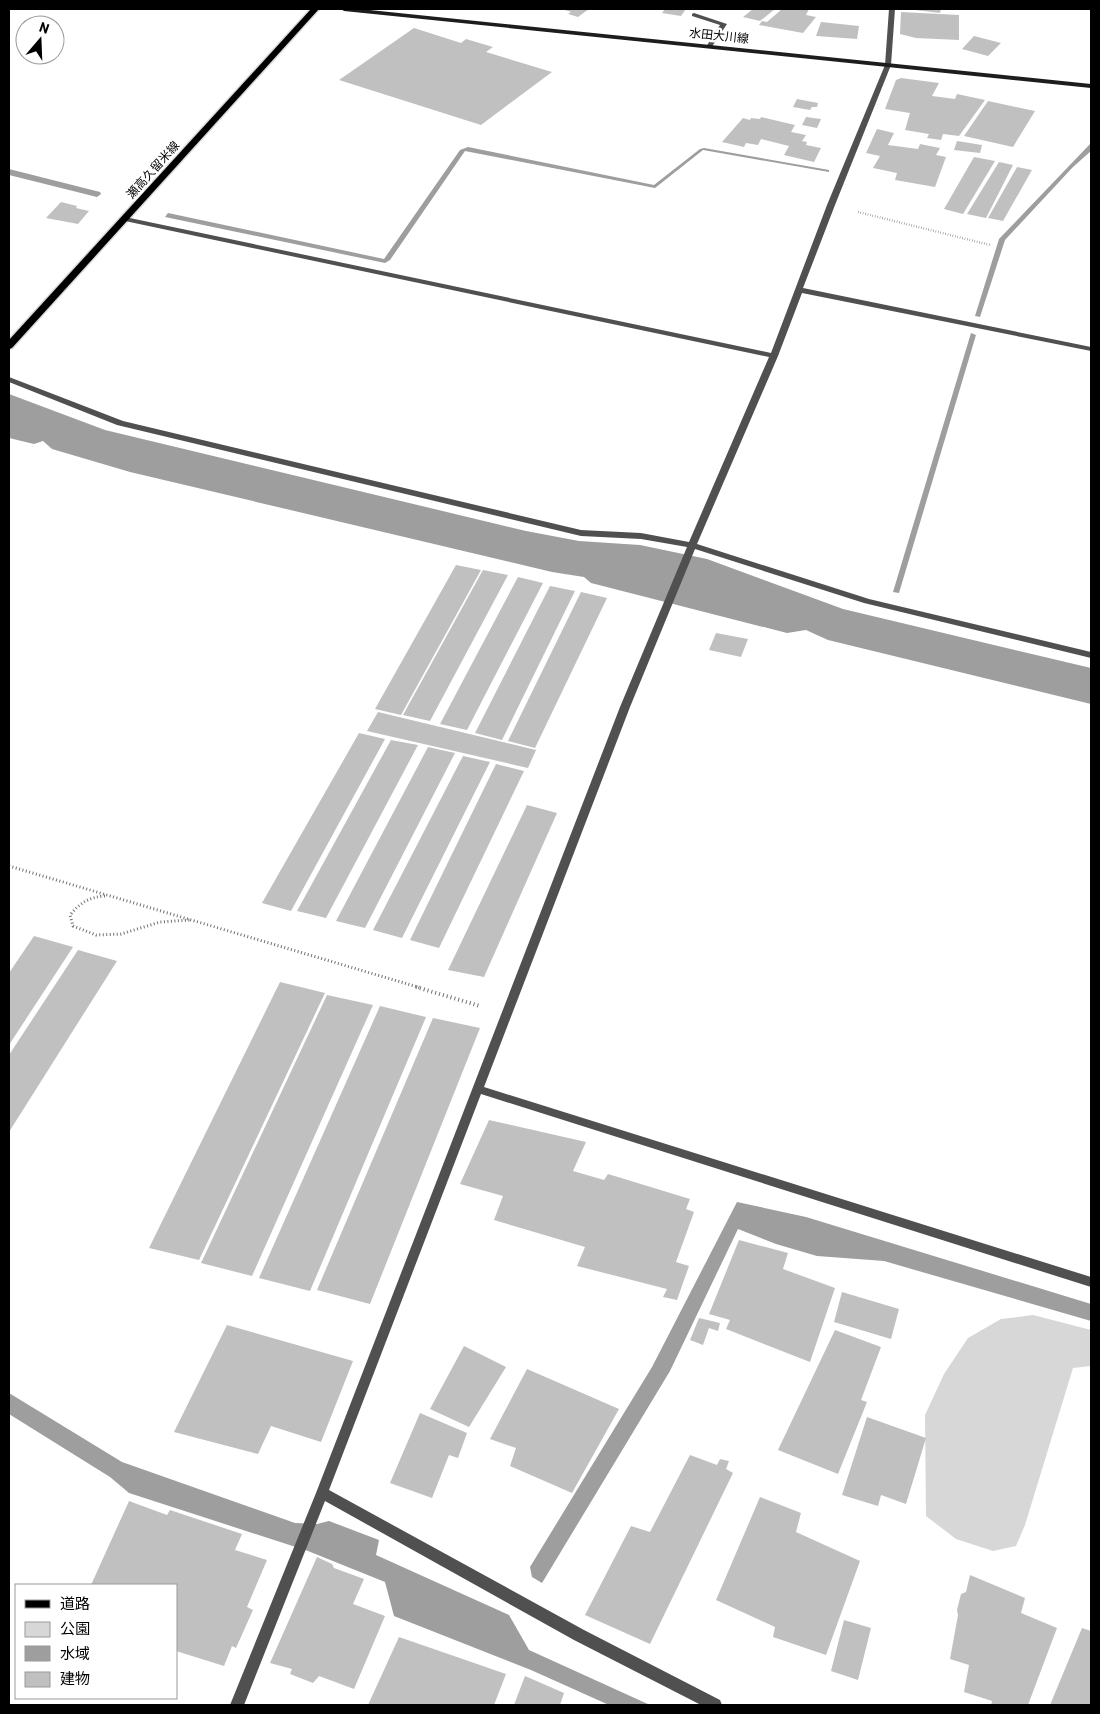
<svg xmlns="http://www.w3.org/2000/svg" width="1100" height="1714" viewBox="0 0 1100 1714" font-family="Barlow,'Noto Sans JP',sans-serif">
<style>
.green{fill:#d7d7d7}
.water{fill:#9e9e9e}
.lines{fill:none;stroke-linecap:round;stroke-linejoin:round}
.stream{fill:#9e9e9e;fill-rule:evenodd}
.building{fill:#c0c0c0}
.primary-casing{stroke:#dbdbdb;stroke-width:3}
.path-far2{stroke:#727272;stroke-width:2.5;stroke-dasharray:0.5 2;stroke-linecap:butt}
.path-far1{stroke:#727272;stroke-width:3;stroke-dasharray:1 2.5;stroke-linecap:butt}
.path{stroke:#727272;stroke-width:4;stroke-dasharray:1 3;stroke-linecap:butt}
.minor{fill:#505050;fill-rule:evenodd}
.secondary{fill:#1d1d1d;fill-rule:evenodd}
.primary{fill:#000;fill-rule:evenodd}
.labels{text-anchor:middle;stroke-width:4.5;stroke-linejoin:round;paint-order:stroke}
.far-street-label{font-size:12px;fill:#000;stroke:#fff}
</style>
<rect width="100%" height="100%" fill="#fff"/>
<path class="green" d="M1033 1315 1091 1330V1366L1073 1368 1025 1525 1016 1546 993 1551 956 1539 926 1516 925 1415 944 1374 968 1338 1001 1319Z"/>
<g class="water">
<path d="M1091 143V151L1073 167 1005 240 980 317 975 316 999 239Z"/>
<path d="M468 147 654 185 700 149 704 148 829 170V172L703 150 655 188 465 151 390 260 385 263 165 217 168 213 384 259 460 150Z"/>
<path d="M971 333 976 335 899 593 893 592Z"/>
<path d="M9 394 105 430 526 531 579 541 640 545 707 559 843 609 1091 668V704L828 640 806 630 787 633 591 583 584 577 552 572 130 472 52 449 43 441 34 444 9 438Z"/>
<path d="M737 1202 806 1217 1091 1304V1321L884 1261 817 1256 776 1244 738 1229 670 1371 542 1583 532 1577 530 1567 652 1367Z"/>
<path d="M9 1393 122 1462 295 1523 317 1524 329 1521 379 1540 376 1555 509 1615 529 1650 650 1705H609L531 1670 394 1616 385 1582 308 1551 129 1493 110 1477 9 1414Z"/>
</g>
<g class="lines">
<path class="stream" d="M9 169 100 192 101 194 97 197 9 175Z"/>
</g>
<g class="building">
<path d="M562 9H589L578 17 568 14 571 12Z"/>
<path d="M665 9H686L681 16 662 13Z"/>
<path d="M753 9H775L760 21 743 17Z"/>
<path d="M782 9H809L806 15 816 17 803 33 759 25 762 21 767 22Z"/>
<path d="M907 9H941L940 13Z"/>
<path d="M901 12 959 15V40L916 38 900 34Z"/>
<path d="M821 22 859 26 857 39 816 36Z"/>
<path d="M414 28 461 43 466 39 493 47 486 52 552 72 481 125 339 80Z"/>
<path d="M974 36 1001 43 988 56 962 49Z"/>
<path d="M901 78 939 83 932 96 955 99 957 94 985 100 959 136 943 134 941 140 927 138 929 134 905 130 910 113 885 109 896 80Z"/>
<path d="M797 99 818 103 817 107H812L810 110 793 107Z"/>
<path d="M988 101 1035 111 1013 147 964 136Z"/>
<path d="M761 117 795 125 791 132 806 135 802 141 807 142 806 145 821 148 814 162 784 155 789 146 761 139 758 145 746 143 744 147 722 142 743 118 750 120 751 118 760 119Z"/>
<path d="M806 117 821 119 817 128 802 125Z"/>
<path d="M877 129 894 133 888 145 918 149 920 144 940 148 936 155 946 157 935 187 895 180 897 173 873 168 880 156 866 153Z"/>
<path d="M957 141 982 145 980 153 954 150Z"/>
<path d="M974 157 995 161 963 214 944 209Z"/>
<path d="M999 162 1013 165 986 218 967 214Z"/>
<path d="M1017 167 1032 170 1003 221 988 218Z"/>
<path d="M61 202 77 206 76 208 89 211 78 224 46 218Z"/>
<path d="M456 565 481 570 401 715 375 709Z"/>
<path d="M483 570 508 575 430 721 403 715Z"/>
<path d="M518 577 543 583 467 730 440 724Z"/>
<path d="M550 586 575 591 502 740 475 733Z"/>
<path d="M581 592 607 598 535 748 508 741Z"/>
<path d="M716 633 748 639 741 657 709 650Z"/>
<path d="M378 712 536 750 528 768 367 731Z"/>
<path d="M359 733 385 739 291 911 262 903Z"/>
<path d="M391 740 418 745 326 918 297 911Z"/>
<path d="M428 747 455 753 365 928 336 921Z"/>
<path d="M463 756 490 762 402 938 373 930Z"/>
<path d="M496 764 524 771 439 948 410 940Z"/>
<path d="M527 805 557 813 484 977 448 970Z"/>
<path d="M34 936 73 947 9 1045V973Z"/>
<path d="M78 950 117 961 9 1132V1055Z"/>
<path d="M280 982 325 993 199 1260 149 1248Z"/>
<path d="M327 995 373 1005 252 1276 201 1263Z"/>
<path d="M380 1006 426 1017 310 1291 259 1278Z"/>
<path d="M433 1018 480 1028 370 1304 317 1290Z"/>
<path d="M489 1120 586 1142 573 1171 604 1180 608 1174 690 1199 686 1209 694 1212 676 1262 689 1266 677 1300 663 1297 667 1289 577 1266 585 1247 494 1220 503 1196 460 1184Z"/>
<path d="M739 1240 788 1253 783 1269 835 1288 810 1362 726 1329 730 1320 709 1314Z"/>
<path d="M842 1292 899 1309 891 1339 834 1322Z"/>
<path d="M699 1318 720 1323 718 1331 709 1328 703 1345 690 1340Z"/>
<path d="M227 1325 353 1361 321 1442 271 1426 258 1454 174 1432Z"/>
<path d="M835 1330 881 1347 861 1400 867 1402 838 1474 778 1450Z"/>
<path d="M464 1346 506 1367 469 1427 430 1409Z"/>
<path d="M527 1369 619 1409 572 1493 510 1466 516 1448 490 1439Z"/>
<path d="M420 1413 467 1433 458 1458 449 1455 432 1498 390 1483Z"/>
<path d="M867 1417 926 1438 906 1504 881 1495 878 1506 842 1495Z"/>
<path d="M690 1455 717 1465 720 1459 729 1461 726 1469 733 1473 650 1644 585 1615 631 1526 650 1532Z"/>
<path d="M760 1497 801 1513 796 1532 860 1561 826 1655 773 1637 775 1627 716 1600Z"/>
<path d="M129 1501 167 1515 170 1510 242 1534 235 1550 267 1560 247 1607 253 1610 236 1648 232 1646 224 1666 176 1651V1585H91Z"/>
<path d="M317 1557 332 1564 334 1568 364 1579 353 1604 385 1616 354 1689 319 1676 313 1683 290 1674 292 1669 270 1663Z"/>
<path d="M970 1575 1025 1598 1021 1613 1057 1628 1028 1705H991L992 1701 964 1692 969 1665 950 1659 958 1615 957 1610 961 1594 966 1592Z"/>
<path d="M844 1620 871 1628 858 1680 831 1671Z"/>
<path d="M1082 1628 1091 1631V1705H1050Z"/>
<path d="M399 1637 506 1674 494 1705H368Z"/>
<path d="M525 1676 564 1693 560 1705H514Z"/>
</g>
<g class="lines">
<defs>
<path id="primary" d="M311 9H319L12 348 9 349V340Z"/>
</defs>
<use href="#primary" class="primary-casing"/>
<path class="path-far2" d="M858 212 990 245"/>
<g class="path-far1">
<path d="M9 866 421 988"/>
<path d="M105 896C89 897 80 903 70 915L73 926 96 935 121 934 160 922 191 920"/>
</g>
<path class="path" d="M416 987 480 1006"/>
<g class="minor">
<path d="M889 9H895L891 65 835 205 803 288 1091 347V351L802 293 778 356 697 544 869 599 1091 652V658L864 603 695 549 630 707 484 1087 1091 1277V1287L481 1094 329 1490 584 1630 720 1700 722 1705H701L574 1640 325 1501 244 1705H230L316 1493 620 707 687 547 641 539 581 536 117 425 9 382V377L123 421 581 530 641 533 689 542 769 357 125 221 121 219 125 217 771 353 827 205 885 65Z"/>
<path d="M694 13 727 24 711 48 706 47 720 25 692 16V14Z"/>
</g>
<path class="secondary" d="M341 9H360L1091 84V88L344 11Z"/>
<use href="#primary" class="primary"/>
</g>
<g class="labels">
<g class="far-street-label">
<text transform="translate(719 36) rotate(6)" y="4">水田大川線</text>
<text transform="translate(153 170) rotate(-48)" y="4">瀬高久留米線</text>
</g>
</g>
<rect width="1100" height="1714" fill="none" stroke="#000000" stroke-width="20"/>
<rect x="15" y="1584" width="162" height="115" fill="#ffffff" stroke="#999999"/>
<rect x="25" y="1600" width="25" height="8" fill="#000000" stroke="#999999"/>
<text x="60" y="1609" font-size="15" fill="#000000">道路</text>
<rect x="25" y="1622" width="25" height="15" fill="#d7d7d7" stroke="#999999"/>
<text x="60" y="1634" font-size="15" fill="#000000">公園</text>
<rect x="25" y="1646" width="25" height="15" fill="#9e9e9e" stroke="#999999"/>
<text x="60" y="1659" font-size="15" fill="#000000">水域</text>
<rect x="25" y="1672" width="25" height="15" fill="#c0c0c0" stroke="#999999"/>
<text x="60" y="1684" font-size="15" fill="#000000">建物</text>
<g transform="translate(40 40) rotate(19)"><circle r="24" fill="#ffffff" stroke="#999999"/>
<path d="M0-4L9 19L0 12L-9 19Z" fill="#000000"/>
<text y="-8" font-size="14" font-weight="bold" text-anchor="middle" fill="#000000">N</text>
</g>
</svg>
